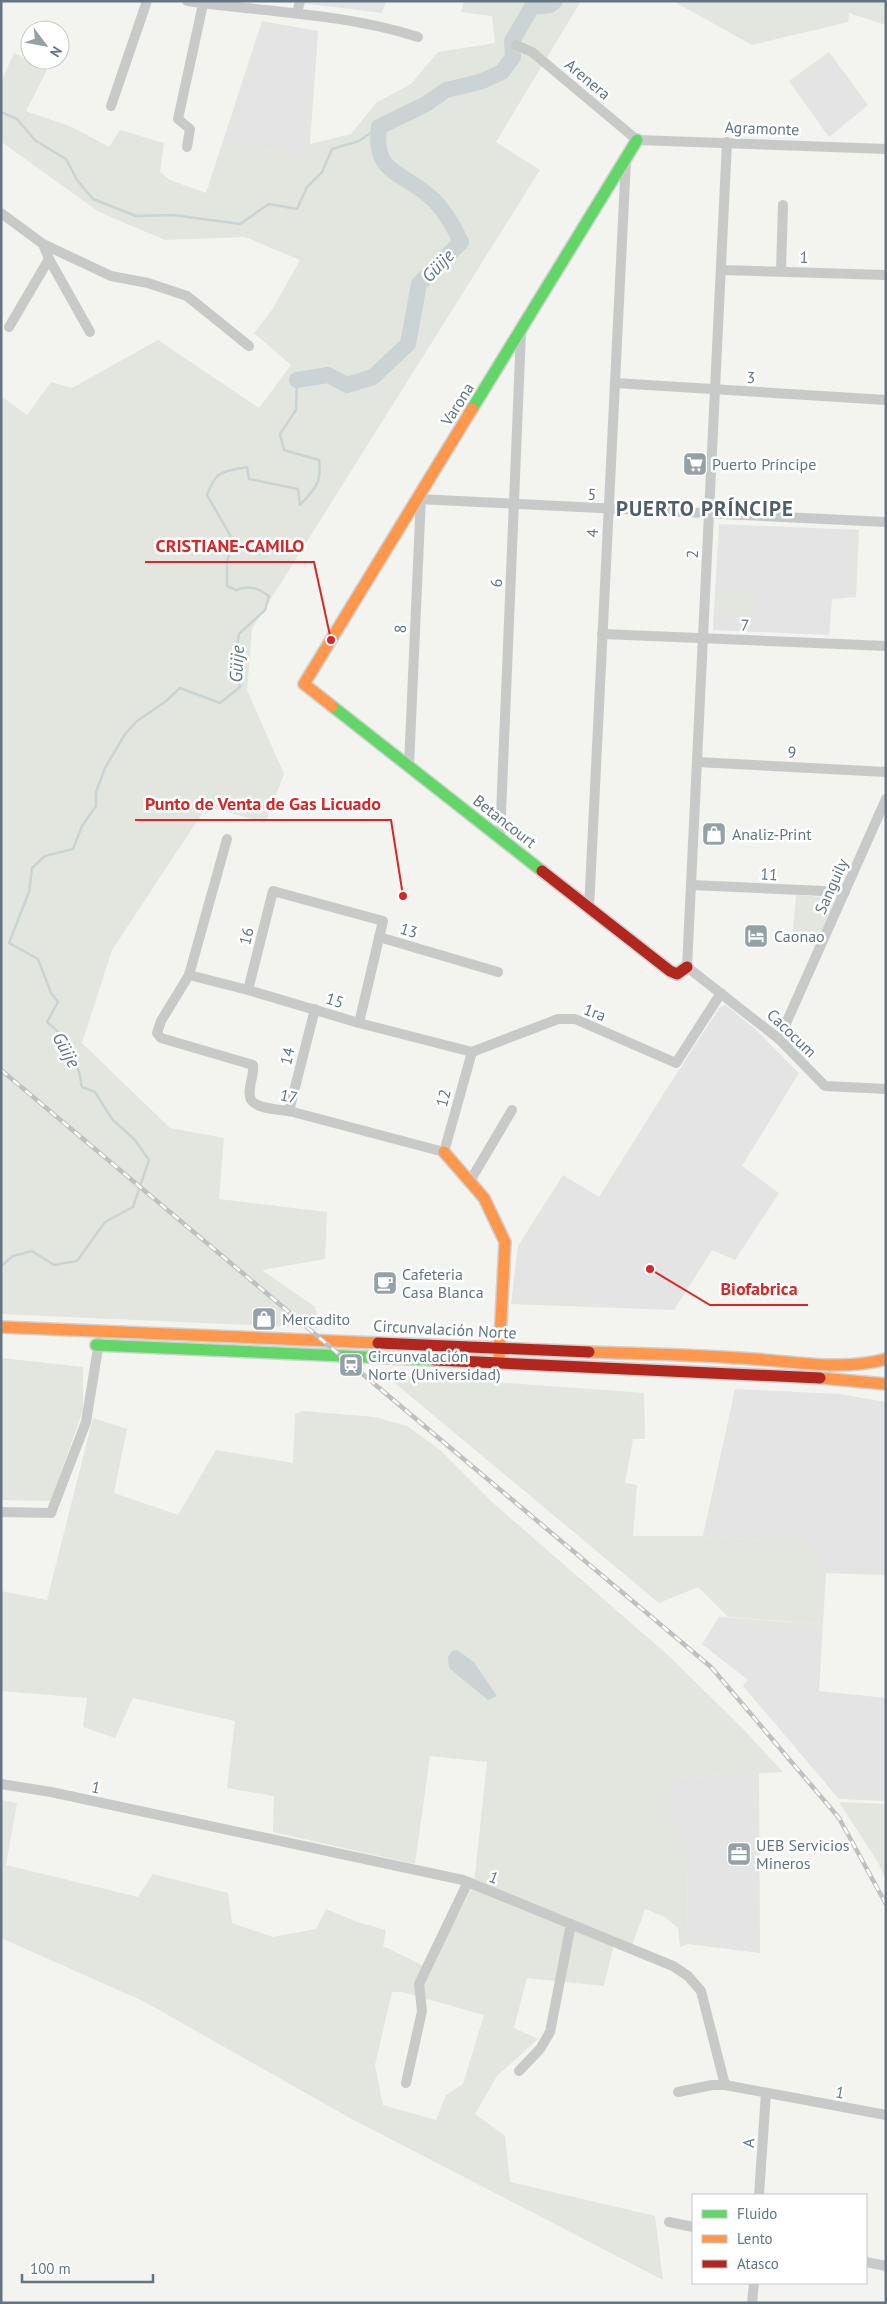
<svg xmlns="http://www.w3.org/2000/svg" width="887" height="2304" viewBox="0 0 887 2304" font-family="'PT Sans',sans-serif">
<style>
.built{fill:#e3e4e3}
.green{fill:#e2e6de;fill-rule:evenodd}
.water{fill:#cad4d5}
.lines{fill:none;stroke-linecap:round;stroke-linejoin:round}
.stream{stroke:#cad4d5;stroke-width:2.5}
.river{stroke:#cad4d5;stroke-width:16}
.fast-casing{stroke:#cfd1d0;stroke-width:14}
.slow-casing{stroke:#cfd1d0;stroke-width:14}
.jam-casing{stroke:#cfd1d0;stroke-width:14}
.street{stroke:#c8caca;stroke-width:10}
.fast{stroke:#63d668;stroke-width:11}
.slow{stroke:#ff974d;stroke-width:11}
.jam{stroke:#b3261e;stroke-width:11}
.rail-casing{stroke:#bec0c1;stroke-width:4.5}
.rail{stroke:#fff;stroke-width:2.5;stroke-dasharray:8;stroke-linecap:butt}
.labels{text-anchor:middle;stroke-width:5;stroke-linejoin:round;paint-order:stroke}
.street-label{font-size:16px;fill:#617682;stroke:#fff}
.poi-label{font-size:16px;fill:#617682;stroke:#fff;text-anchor:start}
.water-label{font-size:18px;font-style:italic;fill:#5d7a7f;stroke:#fff}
.district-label{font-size:21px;font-weight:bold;letter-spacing:1px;fill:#505f67;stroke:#fff}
.leader{fill:none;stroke:#d62828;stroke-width:2}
.callout-dot{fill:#d62828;stroke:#fff;stroke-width:2}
.callout-label{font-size:18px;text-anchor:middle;font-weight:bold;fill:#d62828;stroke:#fff;stroke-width:5;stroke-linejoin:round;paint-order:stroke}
</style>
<rect width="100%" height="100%" fill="#f3f3f0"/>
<g class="built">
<path d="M302 1H386L382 13 301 3Z"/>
<path d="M262 21 318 31 310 144 304 159 223 141Z"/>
<path d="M829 52 868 105 829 137 789 81Z"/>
<path d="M719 524 859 530 856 597 832 599 829 635 713 630Z"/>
<path d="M726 1005 755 1029 799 1073 742 1166 779 1193 735 1260 712 1250 674 1310 511 1304 518 1246 563 1175 599 1197 666 1090 720 1007Z"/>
<path d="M735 1389 839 1394 886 1402V1575L826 1573 807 1543 703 1536Z"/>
<path d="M719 1617 823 1624 819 1691 886 1698V1801L839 1799 743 1686 748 1680 702 1644Z"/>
<path d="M759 1773 760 1953 688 1944 687 1855 664 1805 673 1778Z"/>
</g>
<g class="green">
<path d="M464 1H581L496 142 540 170 252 629 247 690 284 774 265 823 207 806 112 950 82 1043 170 1128 224 1138 219 1199 327 1212 325 1259 262 1270 315 1307 321 1328 1 1314V396L27 415 51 382 72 388 158 340 259 408 291 365 254 333 272 310 300 260 245 237 165 240 99 212 3 143 1 139V82L14 53 47 70 26 111 72 127 109 147 120 130 164 143 160 172 170 180 206 193 223 141 304 159 310 144 351 134 376 103 411 84 438 52 495 43 492 16 461 12Z"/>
<path d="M673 1H886V25L849 13 848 22 752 45Z"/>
<path d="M716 591 755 593 753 616 715 614Z"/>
<path d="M796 895 838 898 815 946 796 939 793 931Z"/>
<path d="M1 1358 83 1367V1410L51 1501 1 1500Z"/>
<path d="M384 1374 644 1393 645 1439H633L625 1483 637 1485 633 1536H703L808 1543 826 1573 823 1624 728 1617 698 1587 659 1603Z"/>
<path d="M303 1411 375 1417 407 1426 439 1449 492 1502 670 1657 743 1729 783 1772 673 1778 664 1805 687 1855 688 1944 680 1947 678 1928 665 1917 645 1909 632 1946 615 1939 604 1986 527 1978 514 2028 538 2039 497 2076 475 2114 505 2136 510 2182 655 2216 663 2280 348 2117 145 2002 1 1938V1800L17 1803 6 1865 138 1897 153 1874 228 1893 232 1923 273 1937 316 1929 326 1909 357 1922 386 1930 383 1946 430 1969 474 1884 487 1762 430 1756 415 1864 273 1832 274 1796 227 1788 235 1721 133 1698 115 1738 83 1727 87 1698 1 1691V1591L47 1600 93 1418 127 1429 114 1493 178 1515 216 1450 293 1463 295 1414ZM392 1992H402L484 2015 463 2084 446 2095 436 2120 383 2105 375 2065Z"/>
<path d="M839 1802 886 1804V1880L879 1864Z"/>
</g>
<path class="water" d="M457 1650 474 1662 497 1696 488 1700 449 1668 448 1657 452 1651Z"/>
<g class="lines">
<g class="stream">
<path d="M1 112 17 119 36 141 66 159 77 180 93 199 136 216 173 215 240 224 269 204 297 209 307 187 322 172 332 149 359 141 379 127"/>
<path d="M1 1266 13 1256 32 1251 54 1265 77 1261 105 1222 133 1207 149 1160 135 1140 112 1119 95 1092 82 1087C78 1061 68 1038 47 1022L58 1002 51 993 38 959 9 943 29 892 32 868 45 856 73 849 82 826 96 806V792L105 768 125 734 137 721 165 702 180 688 220 703 240 687 234 664 239 634 265 610 269 596C258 588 249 585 236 590L227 586V562L230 551V535L207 495C216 470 222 472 247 467L249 479 298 489 300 505C315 489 322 483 319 460L284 450 280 434 296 410 297 380"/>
</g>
<path class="river" d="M297 380 328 375 347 385 373 377 408 344 419 284 461 242C453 225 443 207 428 195 400 171 373 173 379 127L426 104 446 90 480 82 502 72 513 57 512 41 532 7 550 5 555 1"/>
<defs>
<g id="fast">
<path d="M472 409 637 140"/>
<path d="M332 706 542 871"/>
<path d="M96 1345 435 1360"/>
</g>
<g id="slow">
<path d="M332 706 304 684 472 409"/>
<path d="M444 1152 484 1198 505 1242 499 1359"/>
<path d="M1 1327 378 1343"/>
<path d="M589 1352C644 1354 699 1355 753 1359 798 1362 842 1371 886 1359"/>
<path d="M820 1378 886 1384"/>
</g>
<g id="jam">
<path d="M542 871 670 971 677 974 687 967"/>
<path d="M378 1343 589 1352"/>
<path d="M435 1360 820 1378"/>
</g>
</defs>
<use href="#fast" class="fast-casing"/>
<use href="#slow" class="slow-casing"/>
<use href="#jam" class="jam-casing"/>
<g class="street">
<path d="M187 1C264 12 343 13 418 37"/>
<path d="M297 13 300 1"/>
<path d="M516 45 532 52 637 140 886 149"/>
<path d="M111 106 147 1"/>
<path d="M727 142 687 967 779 1039 825 1086 886 1089"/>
<path d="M187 147 190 129 178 119 203 4"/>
<path d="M1 213 43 244 111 276 148 283 187 296 249 346"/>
<path d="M43 244 49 259 90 332"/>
<path d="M721 270 886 275"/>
<path d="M781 271 783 205"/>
<path d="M9 327 49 259"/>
<path d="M615 383 886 400"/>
<path d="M417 499 886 522"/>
<path d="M602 634 886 646"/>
<path d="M697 762 886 772"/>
<path d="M409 766 421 496"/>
<path d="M500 838 521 333"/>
<path d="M227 839 189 975 161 1021 157 1033 161 1038 253 1065C255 1075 245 1093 252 1101 260 1110 282 1109 293 1112 343 1125 394 1139 444 1152L472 1052"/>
<path d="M691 885 845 892"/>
<path d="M589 909 626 160"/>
<path d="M379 937 498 972"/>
<path d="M189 975 248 990 359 1023 472 1052"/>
<path d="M248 990 273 891 383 921 359 1023"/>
<path d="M779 1039 886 799"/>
<path d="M472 1052 558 1019H575L676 1063 721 993"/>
<path d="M289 1111 315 1009"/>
<path d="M470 1181 512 1110"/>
<path d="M1 1512 51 1513 86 1422 99 1342"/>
<path d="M1 1784 51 1792 463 1880 673 1966 688 1976 701 1991 725 2085"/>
<path d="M519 2071 540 2049 550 2032 571 1924"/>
<path d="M406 2083 422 2011 419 1984 468 1882"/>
<path d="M678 2092 712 2085H725L886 2115"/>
<path d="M759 2195 766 2093"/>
<path d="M669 2222 693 2227"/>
<path d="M866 2262 886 2266"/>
<path d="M752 2303 754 2283"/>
</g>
<use href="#fast" class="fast"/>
<use href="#slow" class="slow"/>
<use href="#jam" class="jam"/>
<defs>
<path id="rail" d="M1 1070 711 1667 839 1818 886 1904"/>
</defs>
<use href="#rail" class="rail-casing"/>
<use href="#rail" class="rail"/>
</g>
<defs>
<symbol id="supermarket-square" viewBox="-11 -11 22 22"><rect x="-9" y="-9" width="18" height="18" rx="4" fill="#94a2a8" stroke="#fff"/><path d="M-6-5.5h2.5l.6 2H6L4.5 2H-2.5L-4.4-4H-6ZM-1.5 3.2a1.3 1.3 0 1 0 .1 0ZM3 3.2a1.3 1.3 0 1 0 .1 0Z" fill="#fff"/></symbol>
<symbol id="shop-square" viewBox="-11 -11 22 22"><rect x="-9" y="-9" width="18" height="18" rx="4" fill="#94a2a8" stroke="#fff"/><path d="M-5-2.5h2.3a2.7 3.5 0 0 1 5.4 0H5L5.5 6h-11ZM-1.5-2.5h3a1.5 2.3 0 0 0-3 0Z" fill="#fff"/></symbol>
<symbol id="hotel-square" viewBox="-11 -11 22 22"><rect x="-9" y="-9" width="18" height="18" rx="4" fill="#94a2a8" stroke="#fff"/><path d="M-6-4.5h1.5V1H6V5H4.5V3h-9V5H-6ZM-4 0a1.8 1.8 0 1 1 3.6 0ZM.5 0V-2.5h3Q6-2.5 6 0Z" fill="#fff"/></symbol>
<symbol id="cafe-square" viewBox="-11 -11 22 22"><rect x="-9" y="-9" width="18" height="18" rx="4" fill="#94a2a8" stroke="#fff"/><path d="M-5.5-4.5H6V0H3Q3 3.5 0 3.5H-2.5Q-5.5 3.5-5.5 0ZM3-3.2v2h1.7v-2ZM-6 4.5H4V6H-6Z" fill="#fff"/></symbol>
<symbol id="station-square" viewBox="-11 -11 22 22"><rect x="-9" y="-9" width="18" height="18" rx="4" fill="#94a2a8" stroke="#fff"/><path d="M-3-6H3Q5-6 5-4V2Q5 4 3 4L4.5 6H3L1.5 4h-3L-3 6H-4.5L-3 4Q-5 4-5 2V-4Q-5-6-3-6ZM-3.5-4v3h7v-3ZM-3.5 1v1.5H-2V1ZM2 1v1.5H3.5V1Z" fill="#fff"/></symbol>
<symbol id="office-square" viewBox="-11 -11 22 22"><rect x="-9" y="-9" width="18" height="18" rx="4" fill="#94a2a8" stroke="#fff"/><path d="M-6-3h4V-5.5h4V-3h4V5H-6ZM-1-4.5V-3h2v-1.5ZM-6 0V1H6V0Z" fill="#fff"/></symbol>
</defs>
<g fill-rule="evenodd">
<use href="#supermarket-square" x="681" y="450" width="28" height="28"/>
<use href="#shop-square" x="700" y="820" width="28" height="28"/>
<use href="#hotel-square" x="742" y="922" width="28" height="28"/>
<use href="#cafe-square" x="371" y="1269" width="28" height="28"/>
<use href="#shop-square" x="250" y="1305" width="28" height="28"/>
<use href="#station-square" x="337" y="1351" width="28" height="28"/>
<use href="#office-square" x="725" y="1840" width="28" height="28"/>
</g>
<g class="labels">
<g class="street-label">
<text transform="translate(588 79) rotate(40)" y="6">Arenera</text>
<text transform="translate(762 128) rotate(2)" y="6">Agramonte</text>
<text transform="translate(804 257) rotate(2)" y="6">1</text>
<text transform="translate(751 377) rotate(3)" y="6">3</text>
<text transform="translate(457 404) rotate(-58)" y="6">Varona</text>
<text transform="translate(592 494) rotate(3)" y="6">5</text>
<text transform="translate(592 533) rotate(-87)" y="6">4</text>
<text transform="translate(692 554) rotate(-87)" y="6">2</text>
<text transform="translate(496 583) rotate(-88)" y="6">6</text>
<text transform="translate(745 625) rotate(2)" y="6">7</text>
<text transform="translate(400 629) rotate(-88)" y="6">8</text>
<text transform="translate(792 752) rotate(3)" y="6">9</text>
<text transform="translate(505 821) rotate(38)" y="6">Betancourt</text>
<text transform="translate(769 874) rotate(3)" y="6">11</text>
<text transform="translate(831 886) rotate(-66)" y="6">Sanguily</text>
<text transform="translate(409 930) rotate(17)" y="6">13</text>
<text transform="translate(246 936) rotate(-76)" y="6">16</text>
<text transform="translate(335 1000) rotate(18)" y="6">15</text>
<text transform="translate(595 1012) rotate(21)" y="6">1ra</text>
<text transform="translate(792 1033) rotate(44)" y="6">Cacocum</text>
<text transform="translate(287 1056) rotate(-76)" y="6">14</text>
<text transform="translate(289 1096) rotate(12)" y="6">17</text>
<text transform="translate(443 1098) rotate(-75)" y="6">12</text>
<text transform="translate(445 1329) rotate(3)" y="6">Circunvalación Norte</text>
<text transform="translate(96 1787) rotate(12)" y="6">1</text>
<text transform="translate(494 1877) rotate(22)" y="6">1</text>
<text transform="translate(840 2092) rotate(10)" y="6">1</text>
<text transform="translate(748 2143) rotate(-86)" y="6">A</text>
</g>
<g class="poi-label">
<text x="712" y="470">Puerto Príncipe</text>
<text x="732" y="840">Analiz-Print</text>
<text x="774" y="942">Caonao</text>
<text x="402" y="1280">Cafeteria<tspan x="402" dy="18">Casa Blanca</tspan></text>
<text x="282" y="1325">Mercadito</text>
<text x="368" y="1362">Circunvalación<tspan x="368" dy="18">Norte (Universidad)</tspan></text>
<text x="756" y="1851">UEB Servicios<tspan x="756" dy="18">Mineros</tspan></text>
</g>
<g class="water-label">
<text transform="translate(438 266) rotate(-46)" y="6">Güije</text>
<text transform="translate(237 664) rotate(-87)" y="6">Güije</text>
<text transform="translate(66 1050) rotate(61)" y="6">Güije</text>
</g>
<g class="district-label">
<text x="705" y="516">PUERTO PRÍNCIPE</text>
</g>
</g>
<path class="leader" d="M331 640L314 562H145M403 896L391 820H135M650 1269L710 1305H808"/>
<g class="callout-dot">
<circle cx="331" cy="640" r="5"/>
<circle cx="403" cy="896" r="5"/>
<circle cx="650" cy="1269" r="5"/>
</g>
<g class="callout-label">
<text x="230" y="552">CRISTIANE-CAMILO</text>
<text x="263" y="810">Punto de Venta de Gas Licuado</text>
<text x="759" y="1295">Biofabrica</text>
</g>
<rect width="887" height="2304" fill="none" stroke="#617682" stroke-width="5"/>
<rect x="692" y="2194" width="175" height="90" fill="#ffffff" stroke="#c0c8cd"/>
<rect x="702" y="2210" width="25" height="8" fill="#63d668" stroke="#c0c8cd"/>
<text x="737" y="2219" font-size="15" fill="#617682">Fluido</text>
<rect x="702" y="2235" width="25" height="8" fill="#ff974d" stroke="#c0c8cd"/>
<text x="737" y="2244" font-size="15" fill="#617682">Lento</text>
<rect x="702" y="2260" width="25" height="8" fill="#b3261e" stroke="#c0c8cd"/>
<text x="737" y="2269" font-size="15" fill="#617682">Atasco</text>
<g transform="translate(45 45) rotate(122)"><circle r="24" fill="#ffffff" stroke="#c0c8cd"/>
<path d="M0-4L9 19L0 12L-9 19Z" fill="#94a2a8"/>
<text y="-8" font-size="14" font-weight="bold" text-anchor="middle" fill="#617682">N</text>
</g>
<path d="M22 2274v8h131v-8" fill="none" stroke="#617682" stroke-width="2.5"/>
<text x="30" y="2274" font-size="15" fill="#617682" stroke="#ffffff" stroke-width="4" paint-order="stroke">100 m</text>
</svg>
